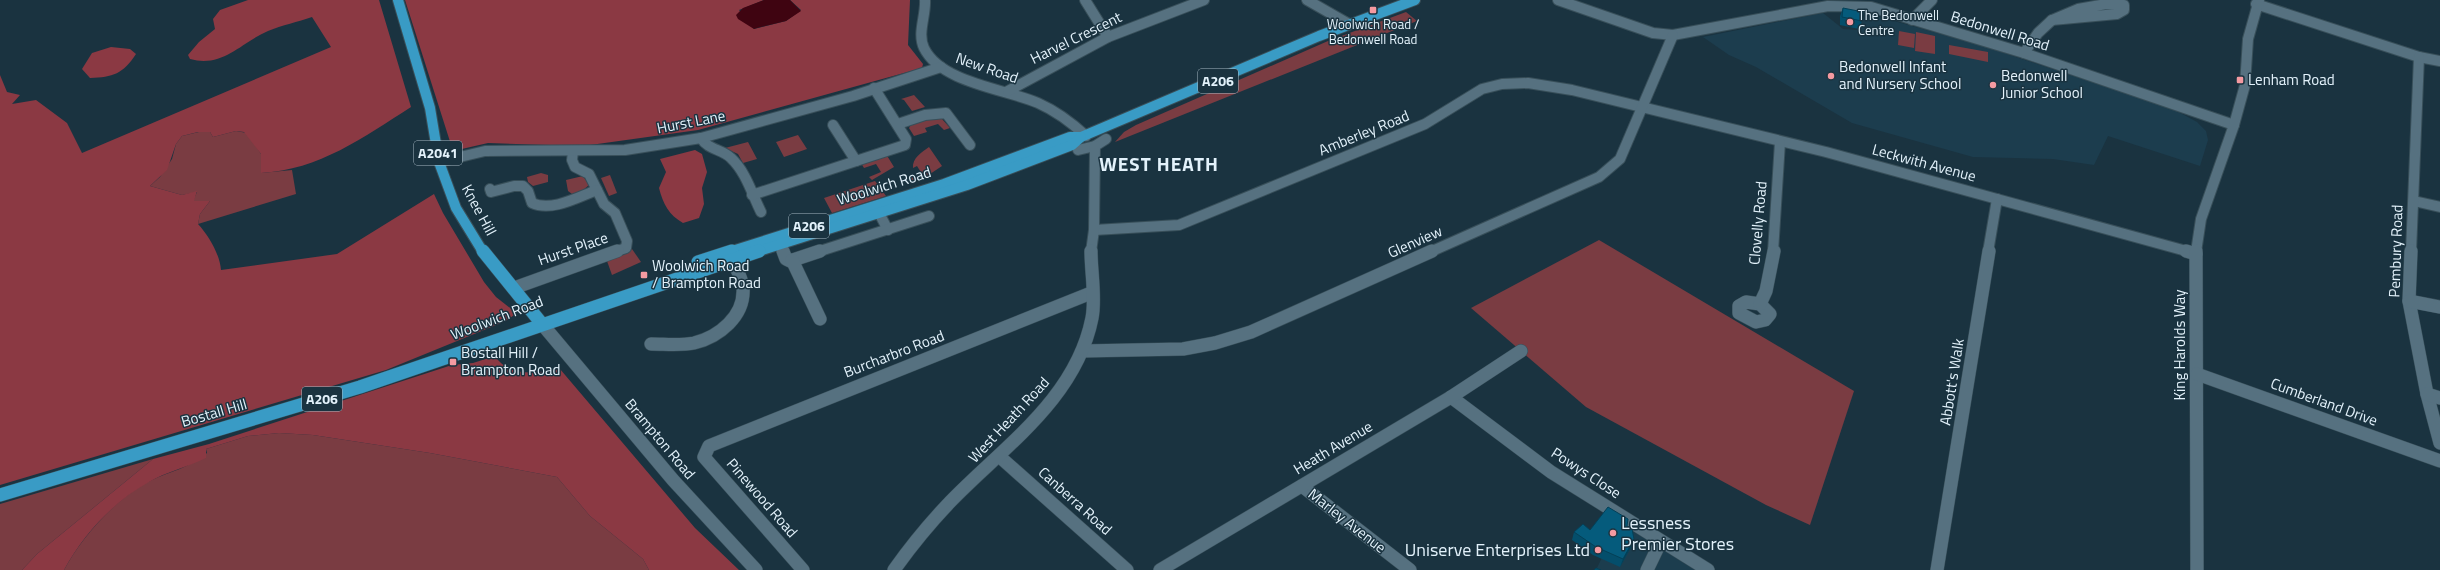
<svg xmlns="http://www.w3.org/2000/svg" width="2440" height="570" viewBox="0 0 2440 570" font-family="'Titillium Web',sans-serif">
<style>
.built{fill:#1c3d4e}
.green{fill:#7a3c42}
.forest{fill:#8b3943}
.water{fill:#3f0411}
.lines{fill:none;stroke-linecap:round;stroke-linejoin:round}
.minor-far1-casing{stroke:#384f59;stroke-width:12}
.minor-casing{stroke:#384f59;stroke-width:14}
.major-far1-casing{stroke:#384f59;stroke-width:12}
.major-casing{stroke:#384f59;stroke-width:14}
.minor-far1{stroke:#567180;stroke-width:10}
.minor{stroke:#567180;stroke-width:13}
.major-far1{stroke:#399bc5;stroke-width:10}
.major{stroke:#399bc5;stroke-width:13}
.wall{fill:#044e6b}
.shaded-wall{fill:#044057}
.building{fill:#055b7c;stroke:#044057}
.poi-dot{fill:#f49aa1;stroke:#1a3340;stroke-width:1.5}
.labels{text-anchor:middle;stroke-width:3;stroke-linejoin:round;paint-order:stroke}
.far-poi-label{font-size:13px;fill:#e3f2fb;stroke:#1a3340;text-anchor:start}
.shield{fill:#1a3340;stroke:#a7b9c3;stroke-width:1}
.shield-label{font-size:14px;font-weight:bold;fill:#e3f2fb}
.street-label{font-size:15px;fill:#e3f2fb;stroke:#1a3340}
.poi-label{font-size:15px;fill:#e3f2fb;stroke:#1a3340;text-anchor:start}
.near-poi-label{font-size:18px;fill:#e3f2fb;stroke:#1a3340;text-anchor:start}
.district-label{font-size:19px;font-weight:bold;letter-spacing:1px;fill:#e3f2fb;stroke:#1a3340}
</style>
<rect width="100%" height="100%" fill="#1a3340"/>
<g class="built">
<path d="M1823 13 1843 29 1857 30 1866 13 1983 46 2173 109 2197 122 2206 131 2208 140 2200 166 2108 136 2094 165 2053 159 1973 157 1852 123 1756 67 1729 55 1703 37Z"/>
<path d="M1607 514 1696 570H1596L1609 543Z"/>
</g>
<g class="green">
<path d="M1406 12 1417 21 1115 142 1124 132 1136 125 1328 41Z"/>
<path d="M1899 31 1915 34 1914 48 1898 45Z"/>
<path d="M1916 32 1935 36V54L1915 51Z"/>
<path d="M1949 45 1988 52V62L1949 54Z"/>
<path d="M914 95 925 107 912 111 904 100 901 99Z"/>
<path d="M927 118 942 119 950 128 944 130 938 124 925 128 927 132 914 136 909 128 912 123Z"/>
<path d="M203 131 210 132 213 137 236 131 247 133 261 154V173L292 170 296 194 198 224 200 214 210 201H193L197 192 182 195 150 186 160 177 172 159 176 144 182 136Z"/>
<path d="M798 135 807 149 784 157 776 142Z"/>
<path d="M748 142 757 159 743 163 738 154 725 148Z"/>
<path d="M929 147 942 166 927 176 906 182 905 179 922 174 917 166 913 168C912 158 922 152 929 147Z"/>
<path d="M886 154 894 167 872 180 869 177 881 172 876 164 864 168 861 163Z"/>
<path d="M541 173 548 175V182L533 186 528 182 527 177Z"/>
<path d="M610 175 617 193 609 196 601 178Z"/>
<path d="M583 176 589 185 582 191 572 194 568 191 566 180Z"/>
<path d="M875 181 886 196 832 213 824 198Z"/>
<path d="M1599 240 1854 391 1810 525 1766 505 1586 407 1471 308Z"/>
<path d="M632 249 641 262 612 275 607 261Z"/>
<path d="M279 433 313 435 430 453 557 477 590 516 643 559 649 570H64C81 538 117 497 150 481 170 471 190 468 207 453L206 449 248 436Z"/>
<path d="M153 459 37 554 22 570H0V504Z"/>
</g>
<g class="forest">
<path d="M248 0H379L411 107C364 137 319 170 261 173V154L244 132 236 131 213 137 210 132H198L182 136 176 144 167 170 150 186 182 195 197 191 194 201H210L200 214 198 224C209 236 220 255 221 270L337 254 434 194 443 213 484 282 496 297 514 311V315L506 321 386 370 0 485V75L7 92 20 95 12 104 36 100 67 123 82 153 331 47 312 17C298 22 282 25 268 31 240 43 223 68 190 59L188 55 199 42 215 29 213 19 220 10Z"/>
<path d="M405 0H764L739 10 754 29 786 21 801 10 790 0H910L908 45 923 64 922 68 698 130 583 146 488 143 453 151Z"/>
<path d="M111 47 130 49 136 54C123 74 113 77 90 78L82 69 92 53Z"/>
<path d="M695 150 702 154 707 172 702 188 704 204 699 218 683 223C669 215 663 204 659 188L666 172 660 159Z"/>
<path d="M495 356C509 378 538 373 560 369L695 528 739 570H649L643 559 590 516 557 477 430 453 313 435 279 433 248 436 206 449V458C187 467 166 472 149 482 114 501 83 535 64 570H22L37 554 153 459 209 444 452 365 473 363Z"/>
</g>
<path class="water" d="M764 0H790L801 11 786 21 757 28 754 29 738 19 736 15 743 8Z"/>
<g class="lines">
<defs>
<g id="minor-far1">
<path d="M925 0C926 16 917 33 924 48 941 83 1006 89 1038 103 1056 111 1072 123 1086 136"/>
<path d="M1085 0 1108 37"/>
<path d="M1307 0 1349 24"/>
<path d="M1558 0 1653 33 1673 35 1828 6 1871 7 2024 53 2234 125"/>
<path d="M2106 4 2124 5V10L2117 14 2052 20 2078 9Z"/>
<path d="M2256 4 2419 57 2440 61"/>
<path d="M1912 20 1932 0"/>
<path d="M2024 53 2038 33 2052 20"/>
<path d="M1008 91 1108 37 1204 0"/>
<path d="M898 124 925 115 946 113 970 145"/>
<path d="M833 125 856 161"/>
<path d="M701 138C708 150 722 149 731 158 746 172 752 194 761 212"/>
<path d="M1078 150 1095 146 1106 139"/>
<path d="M573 152 572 160 575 167 589 174 604 204 615 213 627 241 626 248 614 252"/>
<path d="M439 162 485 151 625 150 701 138 853 96 941 67"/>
<path d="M490 189 491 192 514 186H523L528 191 532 203C552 212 578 197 597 190"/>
<path d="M752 195 905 145 906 139 874 88"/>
<path d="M2414 201 2440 207"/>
<path d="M879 213 888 230"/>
<path d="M1094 230 1179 225 1425 124 1482 89 1502 84 1528 83 1572 90 1826 152 2190 252"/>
<path d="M780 243 783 252"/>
<path d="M817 252 929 216"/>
<path d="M1091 252 1094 230 1095 146"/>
<path d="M1430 252 1599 177 1620 159 1673 35"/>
<path d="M1773 252 1780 142"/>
<path d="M1988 252 1997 199"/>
<path d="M2196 252 2201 219 2234 125 2245 85 2248 39 2259 0"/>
<path d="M2411 252 2419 57"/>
</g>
<g id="minor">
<path d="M783 251 786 259 790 261 820 251"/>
<path d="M2186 251 2196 254"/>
<path d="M2196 251 2197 570"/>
<path d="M2411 251 2409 301 2427 394 2440 443"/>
<path d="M792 260 820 319"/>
<path d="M514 288 617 251"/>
<path d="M2409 301 2440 307"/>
<path d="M1746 302 1760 304 1770 314 1765 320 1756 322 1739 313V306Z"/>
<path d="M1760 304 1766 291 1774 251"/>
<path d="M542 324 673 480 756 570"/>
<path d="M651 344C665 344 680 346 694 343 719 337 745 316 743 288 742 278 736 268 732 259"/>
<path d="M1082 351 1183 349 1215 343 1251 332 1432 251"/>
<path d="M2197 374 2440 461"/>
<path d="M2427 394 2440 398"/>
<path d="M1451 397 1551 472 1708 570"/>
<path d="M1000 457 1127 570"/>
<path d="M1302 486 1410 570"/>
<path d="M803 570 704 457 709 446 1091 293"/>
<path d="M894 570C911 546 929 524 950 502 1003 447 1076 399 1092 318 1096 298 1091 272 1091 251"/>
<path d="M1160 570 1451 397 1521 351"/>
<path d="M1647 570 1661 541"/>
<path d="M1937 570 1989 251"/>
</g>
<g id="major-far1">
<path d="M398 0 430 108 439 162 456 208 483 252"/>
<path d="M729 252 944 184 1070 137H1081L1319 36 1415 0"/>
<path d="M756 252 967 185 1072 145 1081 137"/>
</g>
<g id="major">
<path d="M483 251 542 324"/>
<path d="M698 262 732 251"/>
<path d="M0 495 360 387 759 251"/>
</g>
</defs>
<use href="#minor-far1" class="minor-far1-casing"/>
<use href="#minor" class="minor-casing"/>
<use href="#major-far1" class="major-far1-casing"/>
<use href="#major" class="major-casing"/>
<use href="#minor-far1" class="minor-far1"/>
<use href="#minor" class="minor"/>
<use href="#major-far1" class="major-far1"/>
<use href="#major" class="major"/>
</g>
<g class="wall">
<path d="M1843 8 1862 21 1859 29 1840 25V16Z"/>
<path d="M1627 526 1634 539 1631 547 1620 567 1593 555 1572 540 1574 532Z"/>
</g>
<path class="shaded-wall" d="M1634 539 1631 547 1620 567 1623 559Z"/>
<g class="building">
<path d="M1843 8 1863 12 1862 21 1842 17Z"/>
<path d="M1608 507 1628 519 1627 526 1632 529 1634 539 1623 559 1596 547 1574 532 1583 524 1590 530Z"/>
<path d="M1596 568 1601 570H1594Z"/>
</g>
<g class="poi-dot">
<rect x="1369" y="6" width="8" height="8" rx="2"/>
<circle cx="1850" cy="22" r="4"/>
<circle cx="1831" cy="76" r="4"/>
<rect x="2236" y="76" width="8" height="8" rx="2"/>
<circle cx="1993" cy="85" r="4"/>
<rect x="640" y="271" width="8" height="8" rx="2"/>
<rect x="449" y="358" width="8" height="8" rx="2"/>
<circle cx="1613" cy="533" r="4"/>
<circle cx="1598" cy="550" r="4"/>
</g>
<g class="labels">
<g class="far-poi-label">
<text x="1858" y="20">The Bedonwell<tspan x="1858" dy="15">Centre</tspan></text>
<text x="1373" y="29" text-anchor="middle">Woolwich Road /<tspan x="1373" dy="15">Bedonwell Road</tspan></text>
</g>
<g class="shield">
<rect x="1198" y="69" width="40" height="24" rx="3"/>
<rect x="414" y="141" width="48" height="24" rx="3"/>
<rect x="789" y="214" width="40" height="24" rx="3"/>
<rect x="302" y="387" width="40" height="24" rx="3"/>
</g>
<g class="shield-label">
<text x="1218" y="86">A206</text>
<text x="438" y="158">A2041</text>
<text x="809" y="231">A206</text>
<text x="322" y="404">A206</text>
</g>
<g class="street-label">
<text transform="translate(2000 31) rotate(17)" y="5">Bedonwell Road</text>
<text transform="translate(1076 38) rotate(-26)" y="5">Harvel Crescent</text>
<text transform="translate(987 68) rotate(19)" y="5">New Road</text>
<text transform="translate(691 122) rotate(-11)" y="5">Hurst Lane</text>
<text transform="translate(1364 133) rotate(-22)" y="5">Amberley Road</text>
<text transform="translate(1924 163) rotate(15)" y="5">Leckwith Avenue</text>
<text transform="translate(884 186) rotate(-17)" y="5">Woolwich Road</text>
<text transform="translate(479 210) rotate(62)" y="5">Knee Hill</text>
<text transform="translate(1758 223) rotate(-85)" y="5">Clovelly Road</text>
<text transform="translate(1415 242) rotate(-24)" y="5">Glenview</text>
<text transform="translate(573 249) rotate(-19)" y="5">Hurst Place</text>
<text transform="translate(2396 251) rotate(-88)" y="5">Pembury Road</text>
<text transform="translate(497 318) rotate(-21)" y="5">Woolwich Road</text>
<text transform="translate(2180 345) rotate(-90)" y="5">King Harolds Way</text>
<text transform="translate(894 354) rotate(-21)" y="5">Burcharbro Road</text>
<text transform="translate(1952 382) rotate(-81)" y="5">Abbott's Walk</text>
<text transform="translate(2324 402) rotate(20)" y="5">Cumberland Drive</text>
<text transform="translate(214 413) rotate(-16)" y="5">Bostall Hill</text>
<text transform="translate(1009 420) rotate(-47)" y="5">West Heath Road</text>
<text transform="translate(660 439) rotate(50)" y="5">Brampton Road</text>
<text transform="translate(1333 448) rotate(-31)" y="5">Heath Avenue</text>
<text transform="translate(1586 473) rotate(33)" y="5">Powys Close</text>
<text transform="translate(762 498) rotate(49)" y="5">Pinewood Road</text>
<text transform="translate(1075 501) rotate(42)" y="5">Canberra Road</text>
<text transform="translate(1347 521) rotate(38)" y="5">Marley Avenue</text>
</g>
<g class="poi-label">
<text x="1839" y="72">Bedonwell Infant<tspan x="1839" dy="17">and Nursery School</tspan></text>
<text x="2001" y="81">Bedonwell<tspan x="2001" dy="17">Junior School</tspan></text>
<text x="2248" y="85">Lenham Road</text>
<text x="652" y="271">Woolwich Road<tspan x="652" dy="17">/ Brampton Road</tspan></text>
<text x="461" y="358">Bostall Hill /<tspan x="461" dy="17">Brampton Road</tspan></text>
</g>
<g class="near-poi-label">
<text x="1621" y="529">Lessness<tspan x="1621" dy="21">Premier Stores</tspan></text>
<text x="1590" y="556" text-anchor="end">Uniserve Enterprises Ltd</text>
</g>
<g class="district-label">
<text x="1159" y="171">WEST HEATH</text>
</g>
</g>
</svg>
